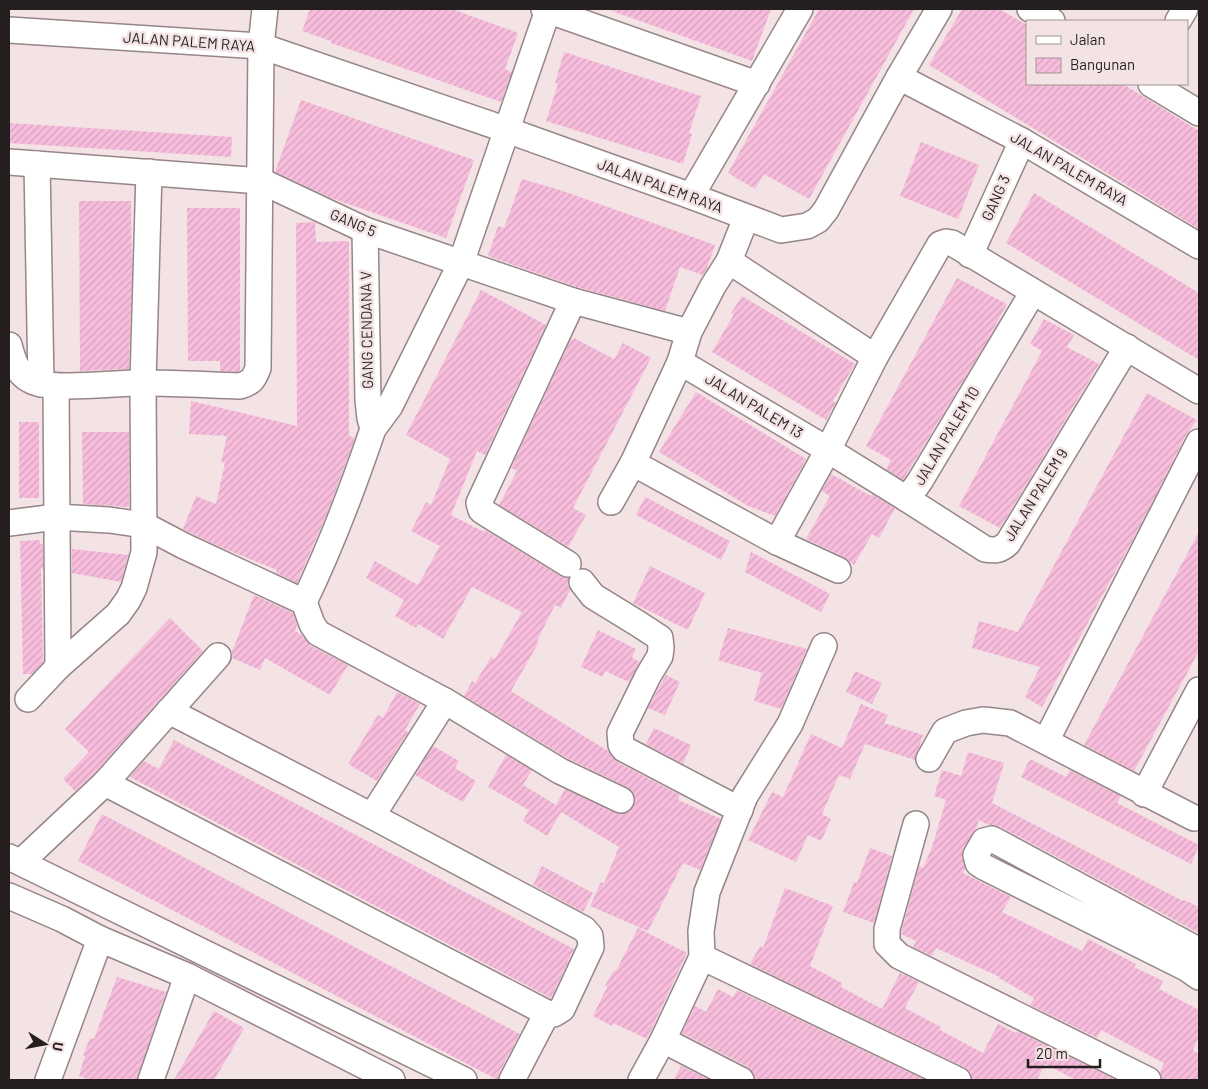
<svg xmlns="http://www.w3.org/2000/svg" width="1208" height="1089" viewBox="0 0 1208 1089" font-family="Barlow,sans-serif">
<style>
.building{fill:url(#building-hatch)}
.lines{fill:none;stroke-linecap:round;stroke-linejoin:round}
.street-casing{stroke:#968688;stroke-width:28}
.street{stroke:#fff;stroke-width:25}
.labels{text-anchor:middle;stroke-width:5;stroke-linejoin:round;paint-order:stroke}
.street-label{font-size:15px;fill:#241e1f;stroke:#f4e3e4}
</style>
<defs>
<pattern id="building-hatch" width="6" height="6" patternUnits="userSpaceOnUse" patternTransform="scale(1.25)"><rect width="6" height="6" fill="#f8bddd"/><path d="M-1 1l2-2M0 6l6-6M5 7l2-2" fill="none" stroke="#d4a2bd"/></pattern>
</defs>
<rect width="100%" height="100%" fill="#f4e3e4"/>
<g class="building">
<path d="M310 9H452L518 33 505 69 512 72 501 102 331 43V41L302 31Z"/>
<path d="M613 9H771L752 61 612 11Z"/>
<path d="M819 9H914L809 199 764 174 755 189 728 173Z"/>
<path d="M962 9H999L1027 25V84H1123L1199 131V229L929 65Z"/>
<path d="M564 52 701 96 689 133 692 134 683 164 546 121 558 84 555 83Z"/>
<path d="M301 100 474 160 446 238 331 198 275 172Z"/>
<path d="M9 123 232 137 231 157 9 143Z"/>
<path d="M921 142 979 165 958 219 900 196Z"/>
<path d="M522 179 563 191 715 245 707 268 703 275 680 267 665 311 577 287 488 256 498 226 504 228Z"/>
<path d="M1034 193 1199 293V360L1006 243Z"/>
<path d="M79 201H131L132 272 129 369 80 371Z"/>
<path d="M187 208H240V371L238 372 220 371V361H188Z"/>
<path d="M315 222 316 242 349 241V436L355 438 328 511 297 583 276 573 277 570 218 546 183 529 196 496 216 504 225 463 221 462 227 436 189 434 191 401 297 426 296 223Z"/>
<path d="M957 278 1007 304 986 343 903 480 886 469 891 460 866 446Z"/>
<path d="M481 290 546 325 485 455 477 451 451 515 484 532 485 530 560 576 568 578V585L570 590 561 608 555 605 537 641 539 642 511 691 608 751 617 762 680 795 678 800 721 819 700 870 683 863 648 931 590 906 601 882 604 883 619 847 561 812 547 836 523 821 529 810 488 787 506 755 532 770 523 785 556 805 565 789 615 813 623 814 629 812 634 806 635 798 633 792 627 787 567 758 464 696 472 681 475 683 491 657 495 659 522 612 472 587 443 639 418 624 416 628 395 616 404 600 366 578 375 561 418 585 440 546 411 531 426 502 431 505 450 459 406 435Z"/>
<path d="M742 296 855 364 833 401 836 403 826 420 712 352 734 314 731 313Z"/>
<path d="M1044 319 1074 335 1067 347 1099 364 1000 528 959 506 1042 351 1030 344Z"/>
<path d="M574 338 614 359 623 343 651 358 573 508 586 515 568 547 499 505 517 471 511 468 571 339 573 340Z"/>
<path d="M696 392 806 459 775 516 748 506 659 452Z"/>
<path d="M1147 393 1197 420 1186 435 1146 515 1042 707 1025 697 1040 667 972 648 979 621 1018 632Z"/>
<rect x="19" y="422" width="20" height="76"/>
<path d="M82 432H129V507L83 504Z"/>
<path d="M831 474 871 496 872 494 895 508 879 538 872 534 854 565 844 557 806 539 830 496 822 491Z"/>
<path d="M645 497 730 541 721 560 636 515Z"/>
<path d="M1199 532V651L1134 771 1084 745Z"/>
<path d="M40 540V544H43V569L41 568 43 662 32 674H23L20 541Z"/>
<path d="M72 549 128 555 121 582 72 573Z"/>
<path d="M751 552 830 594 821 612 745 572Z"/>
<path d="M650 566 705 593 688 630 633 603Z"/>
<path d="M254 595 293 613 297 625 295 631 302 635 311 646 348 665 330 695 265 658 260 670 232 658V652Z"/>
<path d="M170 618 203 651 95 773 75 791 63 779 89 752 65 729Z"/>
<path d="M728 628 807 649 781 709 754 701 762 673 718 660Z"/>
<path d="M598 630 636 649 632 658 640 662 629 682 605 671 603 677 581 667Z"/>
<path d="M855 671 882 683 872 704 846 692Z"/>
<path d="M666 675 680 682 665 715 648 708Z"/>
<path d="M397 692 420 704 405 730 408 732 377 781 348 764 378 715 383 718Z"/>
<path d="M861 704 888 715 884 723 923 735 915 760 865 744 850 779 839 775 822 814 831 819 821 841 808 835 796 862 748 840 772 792 783 797 811 734 842 748Z"/>
<path d="M654 728 691 745 683 764 646 744Z"/>
<path d="M174 740 574 949 551 998 130 777 144 761 159 769Z"/>
<path d="M433 746 459 761 455 768 476 781 463 802 415 775Z"/>
<path d="M968 752 1004 763 992 803 1183 901 1184 900 1199 907V933L999 826 989 825 979 820 976 829 972 834 963 849 962 858 965 868 963 873 1011 897 1002 912 1082 951 1088 939 1136 964 1134 967 1163 981 1159 989 1199 1010V1037L1193 1050 1199 1054V1080H1162L1160 1072 1164 1063 1101 1030 1097 1038 1030 1005 1034 998 999 978 1000 977 936 948 932 956 913 947 916 941 901 934 919 866 923 868 932 847 946 800 934 796 942 770 961 776Z"/>
<path d="M1030 759 1066 777 1070 770 1121 796 1117 803 1199 845 1191 864 1021 777Z"/>
<path d="M102 814 520 1034 499 1073 498 1080 78 861Z"/>
<path d="M870 848 892 856 874 923 843 912 854 882 857 883Z"/>
<path d="M542 866 593 893 583 912 533 885Z"/>
<path d="M785 888 833 906 810 966 842 983 841 987 882 1009 900 973 919 982 905 1008 941 1027 940 1030 983 1053 998 1024 1016 1033 1017 1031 1116 1080H1076L1045 1064 1037 1080H972L970 1072 964 1067 750 964 760 946 763 948Z"/>
<path d="M638 928 687 953 647 1039 613 1023 612 1026 593 1016 607 987 605 986 614 970 616 971Z"/>
<path d="M117 977 166 992 137 1080H90L79 1076 85 1056 83 1055 90 1038 94 1039Z"/>
<path d="M718 989 733 997 737 990 925 1080H755L753 1073 748 1067 682 1033 695 1006 706 1012Z"/>
<path d="M214 1011 244 1028 232 1050 214 1080H174Z"/>
<path d="M681 1066 710 1080H674Z"/>
</g>
<g class="lines">
<defs>
<g id="street">
<path d="M544 9 757 84"/>
<path d="M1030 9 1052 21"/>
<path d="M1178 21 1185 9"/>
<path d="M9 30 261 46 507 130 691 196 781 230 807 226 818 220 826 210 899 77 1022 141 1199 246"/>
<path d="M899 77 939 9"/>
<path d="M1151 84 1199 113"/>
<path d="M9 162 261 181 365 230 573 301 689 332"/>
<path d="M37 164 41 384"/>
<path d="M691 196 800 9"/>
<path d="M365 230 368 400 370 418 373 429 390 406 461 263 548 10"/>
<path d="M970 255 1022 141"/>
<path d="M729 261 746 218"/>
<path d="M9 345C13 359 16 373 30 380 51 392 117 382 144 383 176 383 208 385 240 386 251 383 254 379 258 368L261 46 265 9"/>
<path d="M680 362 828 450 907 499 920 481 1033 292"/>
<path d="M56 386 58 667"/>
<path d="M633 463 777 542 838 570"/>
<path d="M907 499 985 549C995 551 1001 550 1008 543L1127 347"/>
<path d="M611 502 633 463 680 362 689 332 713 286 729 261 875 357"/>
<path d="M9 523 56 517 109 520 144 525 184 546 304 602 312 624 318 633 445 701 372 816"/>
<path d="M777 542 828 450 875 357 940 244 946 242 952 243 1199 391"/>
<path d="M568 564 487 514 481 510 479 503 573 301"/>
<path d="M582 582 593 596 637 623 660 638 661 648 660 656 648 676 620 733 621 745 624 749 740 810"/>
<path d="M304 602C331 546 353 488 373 429"/>
<path d="M28 699 58 667 118 614 128 600 134 588 144 552 143 382 149 172"/>
<path d="M445 701 560 771 621 800"/>
<path d="M1046 741 1199 442"/>
<path d="M929 759 945 731 966 723 983 720 1010 723 1194 818"/>
<path d="M105 783 547 1013 554 1014 562 1009 591 947 590 936 584 929 372 816 169 711"/>
<path d="M1144 794 1199 690"/>
<path d="M916 824 887 929V944L899 956 1148 1080"/>
<path d="M9 857 464 1080"/>
<path d="M21 862 105 783 218 656"/>
<path d="M9 896 62 919 100 939 187 976 392 1080"/>
<path d="M1198 950 992 839 984 841 976 855 978 863 984 867 1186 968 1199 977"/>
<path d="M702 957 701 931 707 892 745 796 790 724 824 646"/>
<path d="M663 1040 741 1080"/>
<path d="M48 1080 100 939"/>
<path d="M151 1080 187 976"/>
<path d="M512 1080 547 1013"/>
<path d="M641 1080 663 1040 702 957 958 1080"/>
</g>
</defs>
<use href="#street" class="street-casing"/>
<use href="#street" class="street"/>
</g>
<g class="labels">
<g class="street-label">
<text transform="translate(189 42) rotate(4)" y="5">JALAN PALEM RAYA</text>
<text transform="translate(1069 169) rotate(30)" y="5">JALAN PALEM RAYA</text>
<text transform="translate(660 186) rotate(20)" y="5">JALAN PALEM RAYA</text>
<text transform="translate(996 198) rotate(-66)" y="5">GANG 3</text>
<text transform="translate(353 223) rotate(23)" y="5">GANG 5</text>
<text transform="translate(367 330) rotate(-91)" y="5">GANG CENDANA V</text>
<text transform="translate(754 406) rotate(31)" y="5">JALAN PALEM 13</text>
<text transform="translate(947 436) rotate(-59)" y="5">JALAN PALEM 10</text>
<text transform="translate(1036 495) rotate(-58)" y="5">JALAN PALEM 9</text>
</g>
</g>
<rect width="1208" height="1089" fill="none" stroke="#241e1f" stroke-width="20"/>
<rect x="1026" y="20" width="162" height="65" fill="#f4e3e4" stroke="#a19495"/>
<rect x="1036" y="36" width="25" height="8" fill="#ffffff" stroke="#a19495"/>
<text x="1070" y="45" font-size="15" fill="#241e1f">Jalan</text>
<rect x="1036" y="58" width="25" height="15" fill="url(#building-hatch)" stroke="#a19495"/>
<text x="1070" y="70" font-size="15" fill="#241e1f">Bangunan</text>
<g transform="translate(45 1044) rotate(101)" stroke="#f4e3e4" stroke-width="4" paint-order="stroke">
<path d="M0-4L9 19L0 12L-9 19Z" fill="#241e1f"/>
<text y="-8" font-size="14" font-weight="bold" text-anchor="middle" fill="#241e1f">U</text>
</g>
<path d="M1028 1059v8h72v-8" fill="none" stroke="#241e1f" stroke-width="2.5"/>
<text x="1036" y="1059" font-size="15" fill="#241e1f" stroke="#f4e3e4" stroke-width="4" paint-order="stroke">20 m</text>
</svg>
